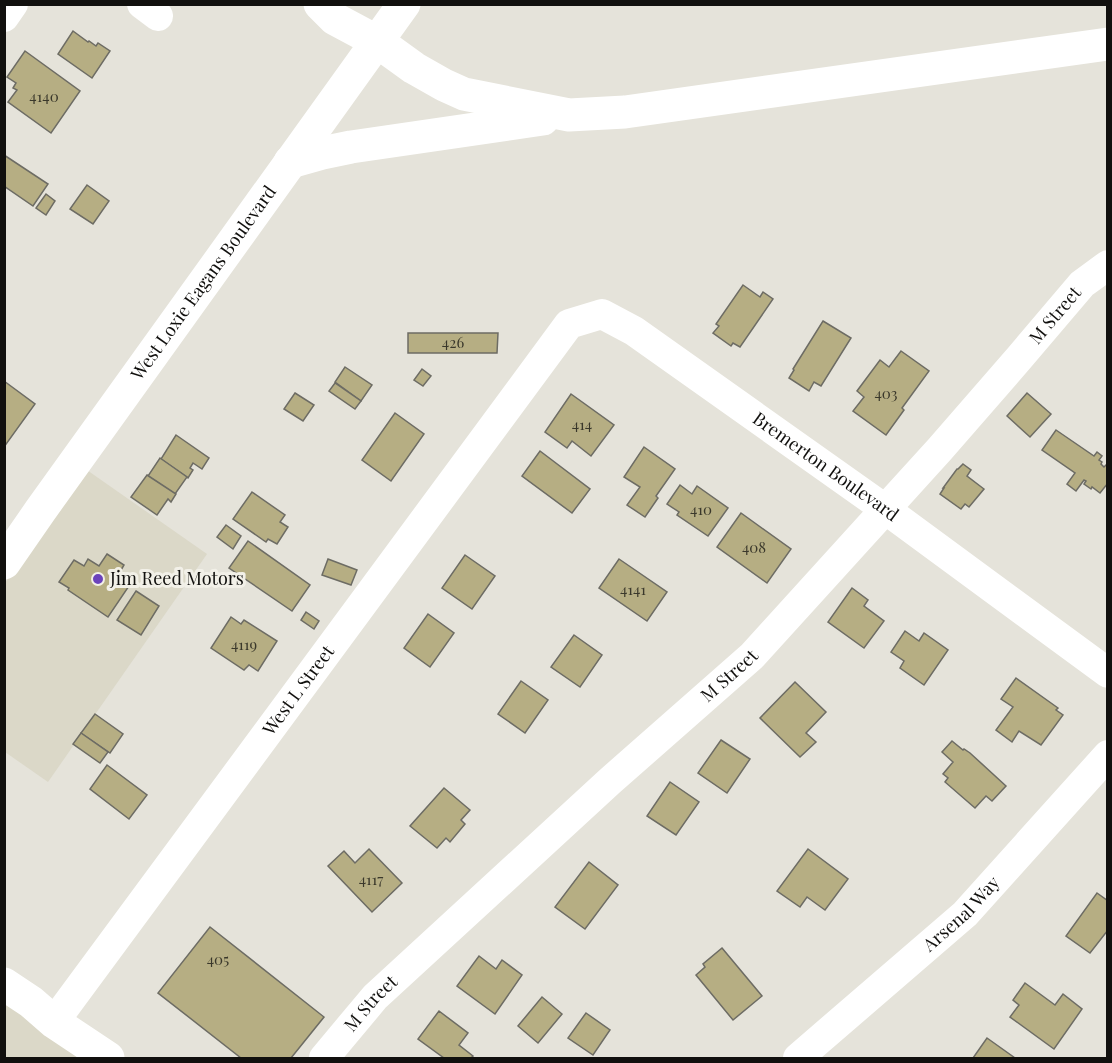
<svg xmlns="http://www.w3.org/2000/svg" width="1112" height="1063" viewBox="0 0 1112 1063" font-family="'Playfair Display',serif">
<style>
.built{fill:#dbd8c8}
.building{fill:#b6ae83;stroke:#6d6c64;stroke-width:1.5}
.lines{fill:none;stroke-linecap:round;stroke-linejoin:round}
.minor{stroke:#fff;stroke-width:30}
.major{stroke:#fff;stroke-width:33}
.highway{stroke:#fff;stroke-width:33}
.poi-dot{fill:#6b43bb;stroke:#f2f0e8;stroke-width:2}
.labels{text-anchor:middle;stroke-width:6;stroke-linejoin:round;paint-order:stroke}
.number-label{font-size:15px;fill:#3a382b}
.street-label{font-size:18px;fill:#11100e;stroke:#f2f0e8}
.poi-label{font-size:18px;fill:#11100e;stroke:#f2f0e8;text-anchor:start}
</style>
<rect width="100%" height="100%" fill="#e5e3da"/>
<g class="built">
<path d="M84 468 207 554 48 782 5 752V583Z"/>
<path d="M4 984 108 1058H5Z"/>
</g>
<g class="building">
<path d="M73 31 88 42 89 41 96 46 98 43 110 51 92 78 58 54Z"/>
<path d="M25 51 80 91 51 133 8 102 17 90 13 88 16 83 7 77Z"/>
<path d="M4 155 48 184 33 206 4 186Z"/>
<path d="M87 185 109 201 93 224 70 209Z"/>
<path d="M46 194 55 201 46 215 36 208Z"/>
<path d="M743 285 760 297 763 292 773 299 740 347 733 343 731 346 713 333 719 326 716 324Z"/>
<path d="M823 321 851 338 821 386 814 382 809 391 789 378 794 370 793 369Z"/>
<path d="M408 333H498L497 353H408Z"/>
<path d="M901 351 929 371 902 408 904 410 886 435 853 411 864 397 857 391 880 360 889 367Z"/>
<path d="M345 367 372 385 361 401 335 382Z"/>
<path d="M422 369 431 376 423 386 414 380Z"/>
<path d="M4 381 35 404 4 447Z"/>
<path d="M335 383 361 401 355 409 329 391Z"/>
<path d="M295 393 314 405 303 421 284 409Z"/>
<path d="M1027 393 1051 414 1030 437 1007 416Z"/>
<path d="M571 394 614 425 591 456 572 441 567 448 545 432Z"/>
<path d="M395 413 424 434 391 481 362 460Z"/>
<path d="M1056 430 1094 456 1097 452 1102 456 1099 460 1102 462 1101 464 1104 467 1108 463V483L1100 493 1092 487 1091 489 1084 484 1086 481 1084 480 1076 491 1067 484 1075 473 1042 450Z"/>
<path d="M176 435 209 458 202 469 193 463 190 468 193 470 188 478 161 459Z"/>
<path d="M644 447 675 469 656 496 658 498 645 517 627 505 640 487 624 477Z"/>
<path d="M540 451 590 489 572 513 522 476Z"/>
<path d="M160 458 187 477 175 494 148 476Z"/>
<path d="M963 464 971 470 967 476 984 489 969 507 965 504 961 509 940 494 944 488H943L957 469H958Z"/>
<path d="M147 475 176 494 171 502 168 499 157 515 131 497Z"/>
<path d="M680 485 692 494 697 486 728 508 708 536 677 515 679 512 667 504Z"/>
<path d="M252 492 285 515 280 522 288 527 277 544 268 539 266 542 233 519Z"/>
<path d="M741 513 791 549 767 583 717 547Z"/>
<path d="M226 525 241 536 233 549 217 537Z"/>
<path d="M248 541 310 585 292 611 229 568Z"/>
<path d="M107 554 124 565 117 577 129 586 108 617 68 590 69 588 59 582 74 560 84 566 88 559 99 566Z"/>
<path d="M465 555 495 576 472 609 442 588Z"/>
<path d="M328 559 357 570 351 585 322 575Z"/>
<path d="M619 559 667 592 647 621 599 588Z"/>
<path d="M852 588 868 600 864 606 884 621 864 648 828 622Z"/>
<path d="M136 591 159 606 141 635 117 620Z"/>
<path d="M306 612 319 621 314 629 301 620Z"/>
<path d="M428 614 454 633 430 667 404 648Z"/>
<path d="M231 617 241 624 244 620 277 641 258 671 249 665 244 670 211 648Z"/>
<path d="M905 631 919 641 924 633 948 650 924 685 900 668 904 661 891 652Z"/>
<path d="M574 635 602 655 580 687 551 667Z"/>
<path d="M1016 678 1058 708 1056 710 1063 715 1041 745 1019 731 1012 742 996 730 1013 707 1001 699Z"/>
<path d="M521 681 548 700 525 733 498 714Z"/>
<path d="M795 682 826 712 806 733 816 742 800 757 760 718Z"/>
<path d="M95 714 123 734 110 753 81 733Z"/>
<path d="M81 733 108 752 100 763 73 744Z"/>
<path d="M721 740 750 759 727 793 698 773Z"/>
<path d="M952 741 963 750 964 749 970 753 1006 786 992 801 986 796 975 808 945 782 948 778 943 774 953 762 942 752Z"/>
<path d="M107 765 147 795 129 819 90 789Z"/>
<path d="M670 782 699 802 676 835 647 816Z"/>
<path d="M444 788 470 810 461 820 465 824 450 842 446 838 437 848 410 826Z"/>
<path d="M369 849 402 883 372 912 328 866 344 851 355 863Z"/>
<path d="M808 849 848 879 825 910 807 897 800 907 777 891Z"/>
<path d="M589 862 618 885 585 929 555 907Z"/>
<path d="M1097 893 1108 901V930L1090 953 1066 936Z"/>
<path d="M210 927 324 1017 291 1058H241L158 993Z"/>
<path d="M722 948 762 996 733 1020 696 975 705 967 703 964Z"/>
<path d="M479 956 496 969 502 960 522 975 495 1014 457 986Z"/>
<path d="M1025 983 1055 1005 1063 994 1082 1009 1054 1049 1010 1017 1019 1005 1013 1000Z"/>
<path d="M542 997 562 1014 538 1043 518 1026Z"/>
<path d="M439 1011 468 1033 459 1045 473 1056 471 1058H444L418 1039Z"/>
<path d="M586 1013 610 1030 593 1055 568 1038Z"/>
<path d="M987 1038 1015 1058H973Z"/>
</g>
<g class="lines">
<g class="minor">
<path d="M142 4 158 16"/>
<path d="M4 17 13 4"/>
<path id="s1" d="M54 1022 569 324 602 314 634 331 885 509 1108 673"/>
<path id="s2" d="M324 1058 375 997 610 781 752 656 940 449 1020 357 1082 284 1108 265"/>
<path id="s3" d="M798 1058 965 914 1108 755"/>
</g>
<g class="major">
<path id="s4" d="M4 563 40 511 404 4"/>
<path d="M4 984 31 1002 54 1022 108 1058"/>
</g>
<g class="highway">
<path d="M320 4 335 19 378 42 414 68 444 85 464 94 569 115 625 112 1108 44"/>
<path d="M290 162 322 153 351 147 543 119"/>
</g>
</g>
<circle class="poi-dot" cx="98" cy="579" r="6"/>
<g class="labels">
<g class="number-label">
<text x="44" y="102">4140</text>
<text x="453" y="348">426</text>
<text x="886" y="399">403</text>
<text x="582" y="430">414</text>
<text x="701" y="515">410</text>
<text x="754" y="553">408</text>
<text x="633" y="595">4141</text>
<text x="244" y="650">4119</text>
<text x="371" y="885">4117</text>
<text x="218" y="965">405</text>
</g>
<g class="street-label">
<text dy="6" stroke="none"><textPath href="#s4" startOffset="344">West Loxie Eagans Boulevard</textPath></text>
<text dy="6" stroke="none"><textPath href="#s2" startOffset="1044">M Street</textPath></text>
<text dy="6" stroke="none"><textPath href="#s1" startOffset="1173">Bremerton Boulevard</textPath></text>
<text dy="6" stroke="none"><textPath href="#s2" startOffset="558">M Street</textPath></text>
<text dy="6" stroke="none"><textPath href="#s1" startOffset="412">West L Street</textPath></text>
<text dy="6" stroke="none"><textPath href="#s3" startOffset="218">Arsenal Way</textPath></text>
<text dy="6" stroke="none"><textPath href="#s2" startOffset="72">M Street</textPath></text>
</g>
<g class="poi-label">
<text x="110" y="585">Jim Reed Motors</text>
</g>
</g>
<rect width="1112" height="1063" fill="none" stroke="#11100e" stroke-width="12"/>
</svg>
